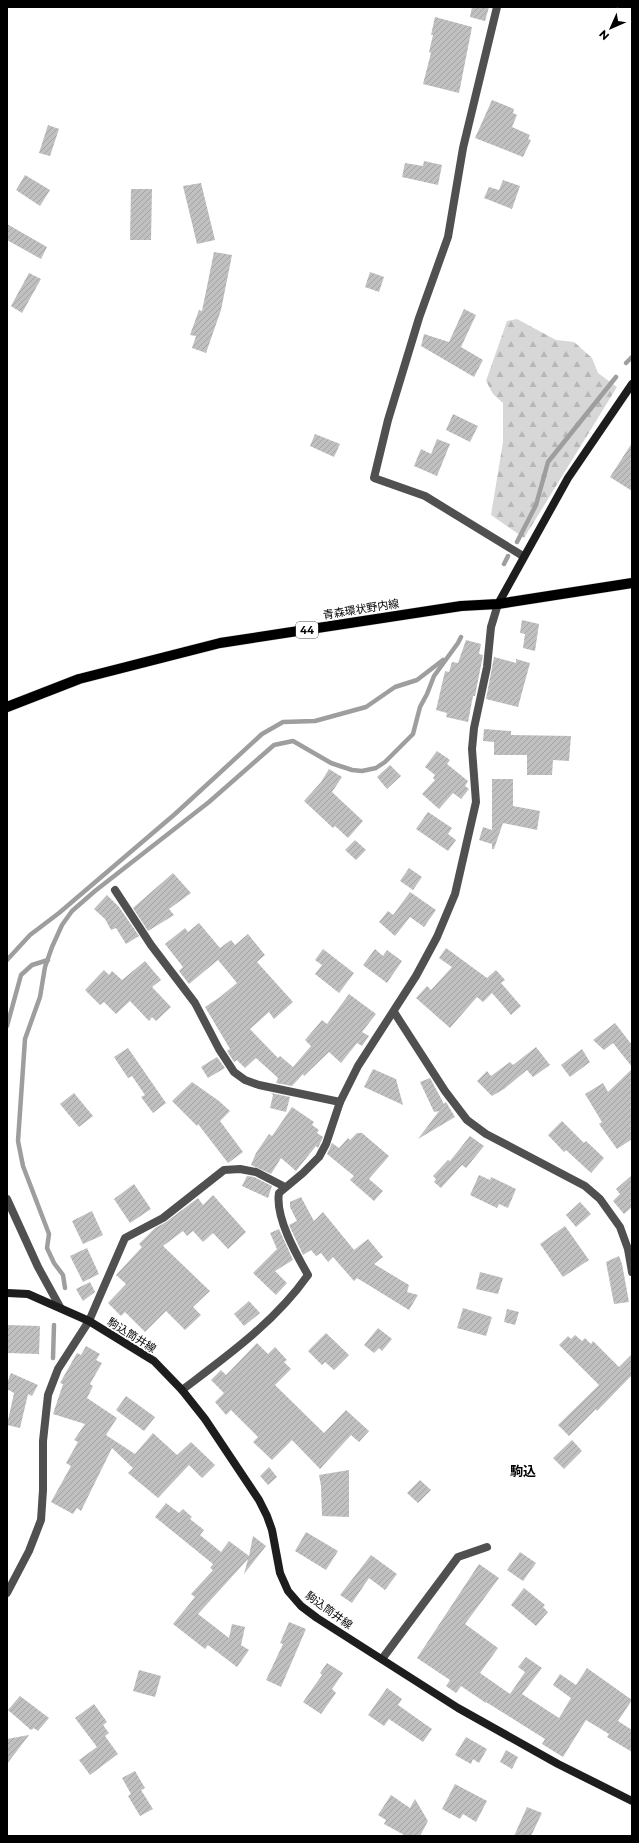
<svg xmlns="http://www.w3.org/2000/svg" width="639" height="1843" viewBox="0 0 639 1843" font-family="Montserrat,'Noto Sans JP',sans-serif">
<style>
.forest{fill:url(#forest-firs)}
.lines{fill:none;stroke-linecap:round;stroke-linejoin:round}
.stream{stroke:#9e9e9e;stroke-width:4.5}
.building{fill:url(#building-hatch)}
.primary-casing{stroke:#dbdbdb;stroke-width:11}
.street{stroke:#505050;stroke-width:8}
.secondary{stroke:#1d1d1d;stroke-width:8}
.primary{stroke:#000;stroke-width:10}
.labels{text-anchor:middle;stroke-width:3.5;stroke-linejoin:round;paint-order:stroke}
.shield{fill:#fff;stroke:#4c4c4c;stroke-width:1}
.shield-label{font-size:10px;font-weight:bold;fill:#000}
.street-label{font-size:11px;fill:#000;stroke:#fff}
.quarter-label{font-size:13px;font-weight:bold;fill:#000;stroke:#fff}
</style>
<defs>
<pattern id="forest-firs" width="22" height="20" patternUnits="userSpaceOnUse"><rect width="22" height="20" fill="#d7d7d7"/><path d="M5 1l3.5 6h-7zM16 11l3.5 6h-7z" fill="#b7b7b7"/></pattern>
<pattern id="building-hatch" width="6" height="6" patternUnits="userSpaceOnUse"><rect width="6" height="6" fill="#c0c0c0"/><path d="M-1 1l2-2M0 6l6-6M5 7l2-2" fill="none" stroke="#a3a3a3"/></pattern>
</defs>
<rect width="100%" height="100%" fill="#fff"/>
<path class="forest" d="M517 319 556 340 574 342 592 358 598 373 617 387 524 538 491 515 503 442V403L493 394 486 381 507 321Z"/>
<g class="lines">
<g class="stream">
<path d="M626 363 632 357"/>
<path d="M517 542 536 505 548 462 616 377"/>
<path d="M504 564 508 556"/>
<path d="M7 960 30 935 59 913 175 814 262 734 283 722 315 721 366 707 395 687 417 680 443 660"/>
<path d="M7 1026 21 975 32 965 48 960"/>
<path d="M65 1288 63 1275 54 1263 47 1248 49 1234 23 1166 18 1141 25 1039 40 997 45 967 52 947 62 925 72 911 95 891 209 802 274 745 293 741 331 763 352 770 362 771 376 768 385 762 413 734 420 707 427 694 434 676 458 643 461 637"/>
<path d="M53 1358 54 1325"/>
</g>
</g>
<g class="building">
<path d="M472 7H489L485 21 470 17Z"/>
<path d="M435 17 472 27 459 93 423 84 431 53 429 52 433 35H431Z"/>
<path d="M492 100 514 109 513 113 517 115 512 127 530 135 528 139 531 140 523 157 475 138Z"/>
<path d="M48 125 59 129 50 156 39 153Z"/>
<path d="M424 161 442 165 438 185 402 177 405 163 423 166Z"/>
<path d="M25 175 50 190 40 206 16 190Z"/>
<path d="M503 180 520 186 512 209 484 198 489 187 499 190Z"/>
<path d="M201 183 215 240 197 244 183 186Z"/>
<path d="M131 189H152L151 240H130Z"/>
<path d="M7 224 47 247 41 259 7 240Z"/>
<path d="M214 252 232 255 221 310 206 353 192 348 196 336 190 335 199 310 202 311Z"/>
<path d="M370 272 384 277 379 292 365 287Z"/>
<path d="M29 273 41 279 22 313 11 306Z"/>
<path d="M464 309 476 315 461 347 483 360 474 377 421 346 424 334 449 342Z"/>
<path d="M453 414 478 426 470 442 446 430Z"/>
<path d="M315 434 340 444 334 457 310 446Z"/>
<path d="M437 439 450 444 437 476 414 466 421 449 431 454Z"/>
<path d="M632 443V491L610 477Z"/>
<path d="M522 620 539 624 535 651 523 648 525 634 520 633Z"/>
<path d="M466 640 481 644 479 654 483 655 475 696H473L468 722 446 717 447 713 436 710 445 671 449 672 452 662 458 663Z"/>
<path d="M494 657 516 663V659L530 663 518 707 486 699Z"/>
<path d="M484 729 511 731V735L571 736 569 761 553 760 552 775H527V755H494V742L483 741Z"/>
<path d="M437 751 450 760 447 764 468 781 465 786 469 789 461 799 453 793 439 809 422 794 435 780 433 778 435 775 425 767Z"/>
<path d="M390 765 401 776 387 789 377 777Z"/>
<path d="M329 769 342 777 332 792 363 821 348 838 335 826 333 828 304 801 321 782Z"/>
<path d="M492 779H513V806L540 811 537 830 503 823 494 849H492V844L479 840 483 827 492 830Z"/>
<path d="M428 812 452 828 448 834 456 840 448 851 416 829Z"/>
<path d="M355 840 366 850 356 860 345 850Z"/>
<path d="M409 868 422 877 413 890 400 881Z"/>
<path d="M173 873 191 893 169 909 174 915 148 931 133 908Z"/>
<path d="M410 892 436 910 424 927 410 917 395 936 379 922 388 911 393 915Z"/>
<path d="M107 895 119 907 139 936 126 944 116 928 111 930 105 919 94 909Z"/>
<path d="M199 923 220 948 231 940 235 945 248 934 265 955 257 962 293 1002 274 1019 269 1012 250 1029 278 1058 280 1056 293 1067 311 1046 305 1040 322 1020 327 1024 349 994 376 1014 362 1032 369 1036 362 1046 357 1043 341 1063 329 1052 304 1076 303 1074 292 1086 276 1083 278 1078 256 1058 245 1068 237 1060 234 1062 227 1051 230 1049 205 1007 220 997 237 983 218 960 189 984 179 971 183 967 165 944 185 928 188 932Z"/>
<path d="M446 948 487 978 496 970 505 980 501 983 521 1006 511 1015 492 993 483 1002 477 997 450 1028 416 998 427 986 431 990 452 967 439 958Z"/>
<path d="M323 949 354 973 339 993 315 974 322 965 315 960Z"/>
<path d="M375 949 383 956 387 950 402 961 387 983 363 965Z"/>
<path d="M145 961 161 980 152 987 171 1007 156 1021 152 1017 149 1021 130 1001 116 1014 104 1002 100 1005 85 990 104 970 109 975 112 971 122 980Z"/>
<path d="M615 1023 632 1045V1067L613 1043 604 1050 593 1040Z"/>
<path d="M536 1047 550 1065 533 1077 527 1070 504 1089 492 1096 477 1081 487 1071 491 1076 510 1062 513 1065Z"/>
<path d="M128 1048 166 1103 153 1113 141 1097 145 1095 132 1076 128 1078 114 1057Z"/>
<path d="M582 1049 590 1062 570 1077 561 1065Z"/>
<path d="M217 1057 225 1068 208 1078 201 1067Z"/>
<path d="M373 1069 396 1079 403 1105 364 1087Z"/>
<path d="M632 1069V1139L617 1149 599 1124 602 1122 585 1094 603 1083 608 1092Z"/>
<path d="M430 1078 444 1104 446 1102 455 1117 418 1139 439 1111 434 1112 420 1082Z"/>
<path d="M192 1082 219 1101 230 1111 220 1121 243 1152 228 1163 198 1124 197 1126 172 1101Z"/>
<path d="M74 1093 93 1116 79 1127 60 1104Z"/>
<path d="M271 1093 290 1097 286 1112 270 1108 273 1095Z"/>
<path d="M292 1107 314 1122 312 1125 319 1130 317 1133 323 1137 318 1148 316 1146 296 1171 281 1158 271 1174 251 1165 256 1153 269 1134 272 1136Z"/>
<path d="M562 1121 584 1143 586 1141 604 1158 591 1173 566 1150 564 1152 548 1135Z"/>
<path d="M357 1133H362L389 1156 369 1179 383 1191 374 1201 350 1180 354 1176 327 1154 332 1143 339 1148 348 1138 350 1140Z"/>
<path d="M470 1136 484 1146 466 1168 462 1165 441 1188 434 1182 436 1179 433 1176 448 1160 450 1161Z"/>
<path d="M479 1175 490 1180 491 1177 516 1189 508 1208 499 1204 497 1208 470 1195Z"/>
<path d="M632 1175V1207L624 1214 613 1201 620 1194 616 1189Z"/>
<path d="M247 1176 254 1177 272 1186 268 1198 242 1186Z"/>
<path d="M134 1184 151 1209 130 1223 114 1199Z"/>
<path d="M213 1195 246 1232 228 1249 213 1233 203 1242 193 1231 187 1236 183 1231 163 1246 210 1291 193 1307 201 1315 185 1330 166 1311 145 1332 125 1312 121 1316 108 1303 126 1284 116 1275 142 1247 139 1244 155 1228 166 1222 198 1198 203 1205Z"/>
<path d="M301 1197 314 1221 323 1212 354 1250 368 1239 383 1257 374 1264 409 1285 407 1292 418 1295 409 1310 357 1278 354 1281 333 1257 328 1262 321 1253 316 1256 311 1250 303 1255 289 1225 297 1221 290 1207V1202Z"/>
<path d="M580 1202 591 1214 576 1227 566 1215Z"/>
<path d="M92 1211 103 1235 83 1244 72 1221Z"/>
<path d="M565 1226 589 1260 563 1277 540 1244Z"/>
<path d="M279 1229 293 1260 275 1271 287 1283 276 1295 253 1273 277 1249 270 1233Z"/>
<path d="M87 1248 99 1274 83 1282 70 1256Z"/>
<path d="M619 1256 622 1264 629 1302 614 1304 606 1262Z"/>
<path d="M480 1272 503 1278 498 1294 476 1289Z"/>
<path d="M90 1282 95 1292 83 1301 76 1289Z"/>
<path d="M249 1301 260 1313 244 1326 234 1314Z"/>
<path d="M463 1308 492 1317 486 1336 457 1328Z"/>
<path d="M507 1309 519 1312 515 1325 504 1322Z"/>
<path d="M7 1325 40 1326 39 1354 7 1353Z"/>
<path d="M378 1328 392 1339 382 1351 379 1348 374 1353 364 1345Z"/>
<path d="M326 1333 349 1355 334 1370 325 1362 322 1365 308 1351Z"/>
<path d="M575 1335 582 1341 585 1338 591 1344 593 1341 619 1367 632 1354V1375L597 1411 596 1409 569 1436 558 1425 599 1385 559 1345 568 1336 571 1339Z"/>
<path d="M257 1343 268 1354 275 1347 287 1360 284 1362 291 1369 275 1385 324 1433 346 1410 369 1431 359 1442 351 1435 320 1469 292 1440 272 1460 253 1442 258 1437 231 1410 226 1415 215 1402 224 1393 211 1380 221 1370 226 1375Z"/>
<path d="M86 1346 100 1354 96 1360 102 1363 90 1384 93 1386 87 1398 117 1418 106 1435 135 1454 153 1433 177 1455 191 1442 215 1465 202 1478 189 1465 158 1498 128 1473 133 1468 112 1448 81 1511 77 1508 73 1514 51 1502 71 1466 66 1463 78 1442 74 1440 85 1424 53 1414 63 1384 60 1383 77 1353 81 1355Z"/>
<path d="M11 1373 38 1385 32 1396 28 1394 20 1428 7 1425 14 1393 7 1389V1383Z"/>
<path d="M126 1396 155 1417 144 1431 116 1410Z"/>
<path d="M572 1440 582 1451 564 1469 553 1458Z"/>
<path d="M269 1467 277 1477 268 1485 260 1476Z"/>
<path d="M349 1470V1517L322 1516 321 1486 319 1475Z"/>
<path d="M420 1480 431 1490 418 1503 407 1493Z"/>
<path d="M166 1503 179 1513 183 1509 192 1517 190 1519 204 1530 200 1535 221 1552 229 1541 249 1556 253 1536 266 1546 244 1574 248 1559 198 1614 229 1638 232 1624 245 1627 241 1645 249 1650 237 1667 208 1645 205 1649 173 1624 195 1597 191 1594 213 1570 210 1568 213 1564 155 1517Z"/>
<path d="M306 1532 338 1551 326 1570 295 1551Z"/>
<path d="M520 1552 536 1563 523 1581 507 1570Z"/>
<path d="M371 1555 397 1574 385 1590 369 1578 352 1603 340 1595Z"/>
<path d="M479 1564 499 1578 465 1624 498 1648 480 1673 510 1694 525 1672 518 1667 526 1657 542 1668 522 1694 559 1718 571 1698 553 1685 560 1674 576 1685 587 1668 632 1700 618 1721 632 1730V1752L607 1737 609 1734 586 1720 563 1757 542 1744 545 1739 486 1702V1703L461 1686 456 1693 446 1686 450 1680 417 1658Z"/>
<path d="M524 1588 545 1605 543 1607 548 1612 536 1626 511 1605Z"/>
<path d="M289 1622 306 1629 281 1687 266 1680 283 1644 280 1643Z"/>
<path d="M327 1663 343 1673 332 1689 336 1693 321 1714 303 1702 322 1675 320 1673Z"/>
<path d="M139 1670 161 1676 155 1697 133 1691Z"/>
<path d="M387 1688 402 1699 398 1705 432 1729 423 1742 389 1719 384 1726 368 1715Z"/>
<path d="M20 1696 49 1718 38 1731 34 1728 31 1730 8 1710Z"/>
<path d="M94 1704 107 1722 103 1725 109 1733 105 1736 118 1754 90 1775 79 1760 97 1747 75 1718Z"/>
<path d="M29 1735 7 1764V1739Z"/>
<path d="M466 1737 487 1749 479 1763 473 1759 471 1764 455 1755Z"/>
<path d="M506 1750 518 1757 512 1769 500 1762Z"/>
<path d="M135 1771 145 1788 141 1790 153 1809 140 1816 128 1796 131 1794 122 1778Z"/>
<path d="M455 1784 487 1801 476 1822 463 1814 460 1819 442 1809Z"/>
<path d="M391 1795 410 1808 415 1799 428 1821 420 1836H406L384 1824 386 1820 378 1815Z"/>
<path d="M527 1807 542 1813 531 1836H514Z"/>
</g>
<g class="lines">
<defs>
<path id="primary" d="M7 707 79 679 220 643 461 606 498 604 632 583"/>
</defs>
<use href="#primary" class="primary-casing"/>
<g class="street">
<path d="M497 7 463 148 448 237 419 318 388 420 374 478 425 496 523 556"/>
<path d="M115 890 151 945 195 1003 219 1049 234 1072 245 1080 259 1085 340 1102"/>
<path d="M394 1012 445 1091 467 1120 486 1134 585 1186 600 1199 620 1227 628 1249 632 1272"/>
<path d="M7 1199 38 1267 60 1307"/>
<path d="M182 1390C227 1356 275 1322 308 1275 296 1254 275 1217 279 1193L303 1173 319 1157 326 1144 340 1102 358 1066 416 976 437 937 455 894 476 802 472 749 474 728 487 667 491 627 498 604"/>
<path d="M7 1593 29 1551 41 1520 43 1490V1441L48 1395 58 1369 89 1321 125 1238 163 1218 224 1170 240 1169 256 1172 285 1187"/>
<path d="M382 1659 458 1557 487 1547"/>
</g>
<g class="secondary">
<path d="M498 604 568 478 632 384"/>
<path d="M7 1293 28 1294 89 1321 154 1361 182 1390 205 1419 259 1500 267 1516 272 1530 280 1573 288 1591 301 1606 317 1618 458 1708 558 1764 632 1801"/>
</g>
<use href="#primary" class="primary"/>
</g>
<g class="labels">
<rect class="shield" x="296" y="622" width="22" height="16" rx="3"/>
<g class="shield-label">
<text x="307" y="634">44</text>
</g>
<g class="street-label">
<text transform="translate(361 609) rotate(-9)" y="4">青森環状野内線</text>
<text transform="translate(132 1335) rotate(32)" y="4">駒込筒井線</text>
<text transform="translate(329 1610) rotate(36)" y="4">駒込筒井線</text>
</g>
<g class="quarter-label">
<text x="523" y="1476">駒込</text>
</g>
</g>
<rect width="639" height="1843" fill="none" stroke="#000000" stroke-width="16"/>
<g transform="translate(611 28) rotate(225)" stroke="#ffffff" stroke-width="3" paint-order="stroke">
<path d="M0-3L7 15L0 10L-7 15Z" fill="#000000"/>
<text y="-6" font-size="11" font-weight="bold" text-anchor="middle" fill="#000000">N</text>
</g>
</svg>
